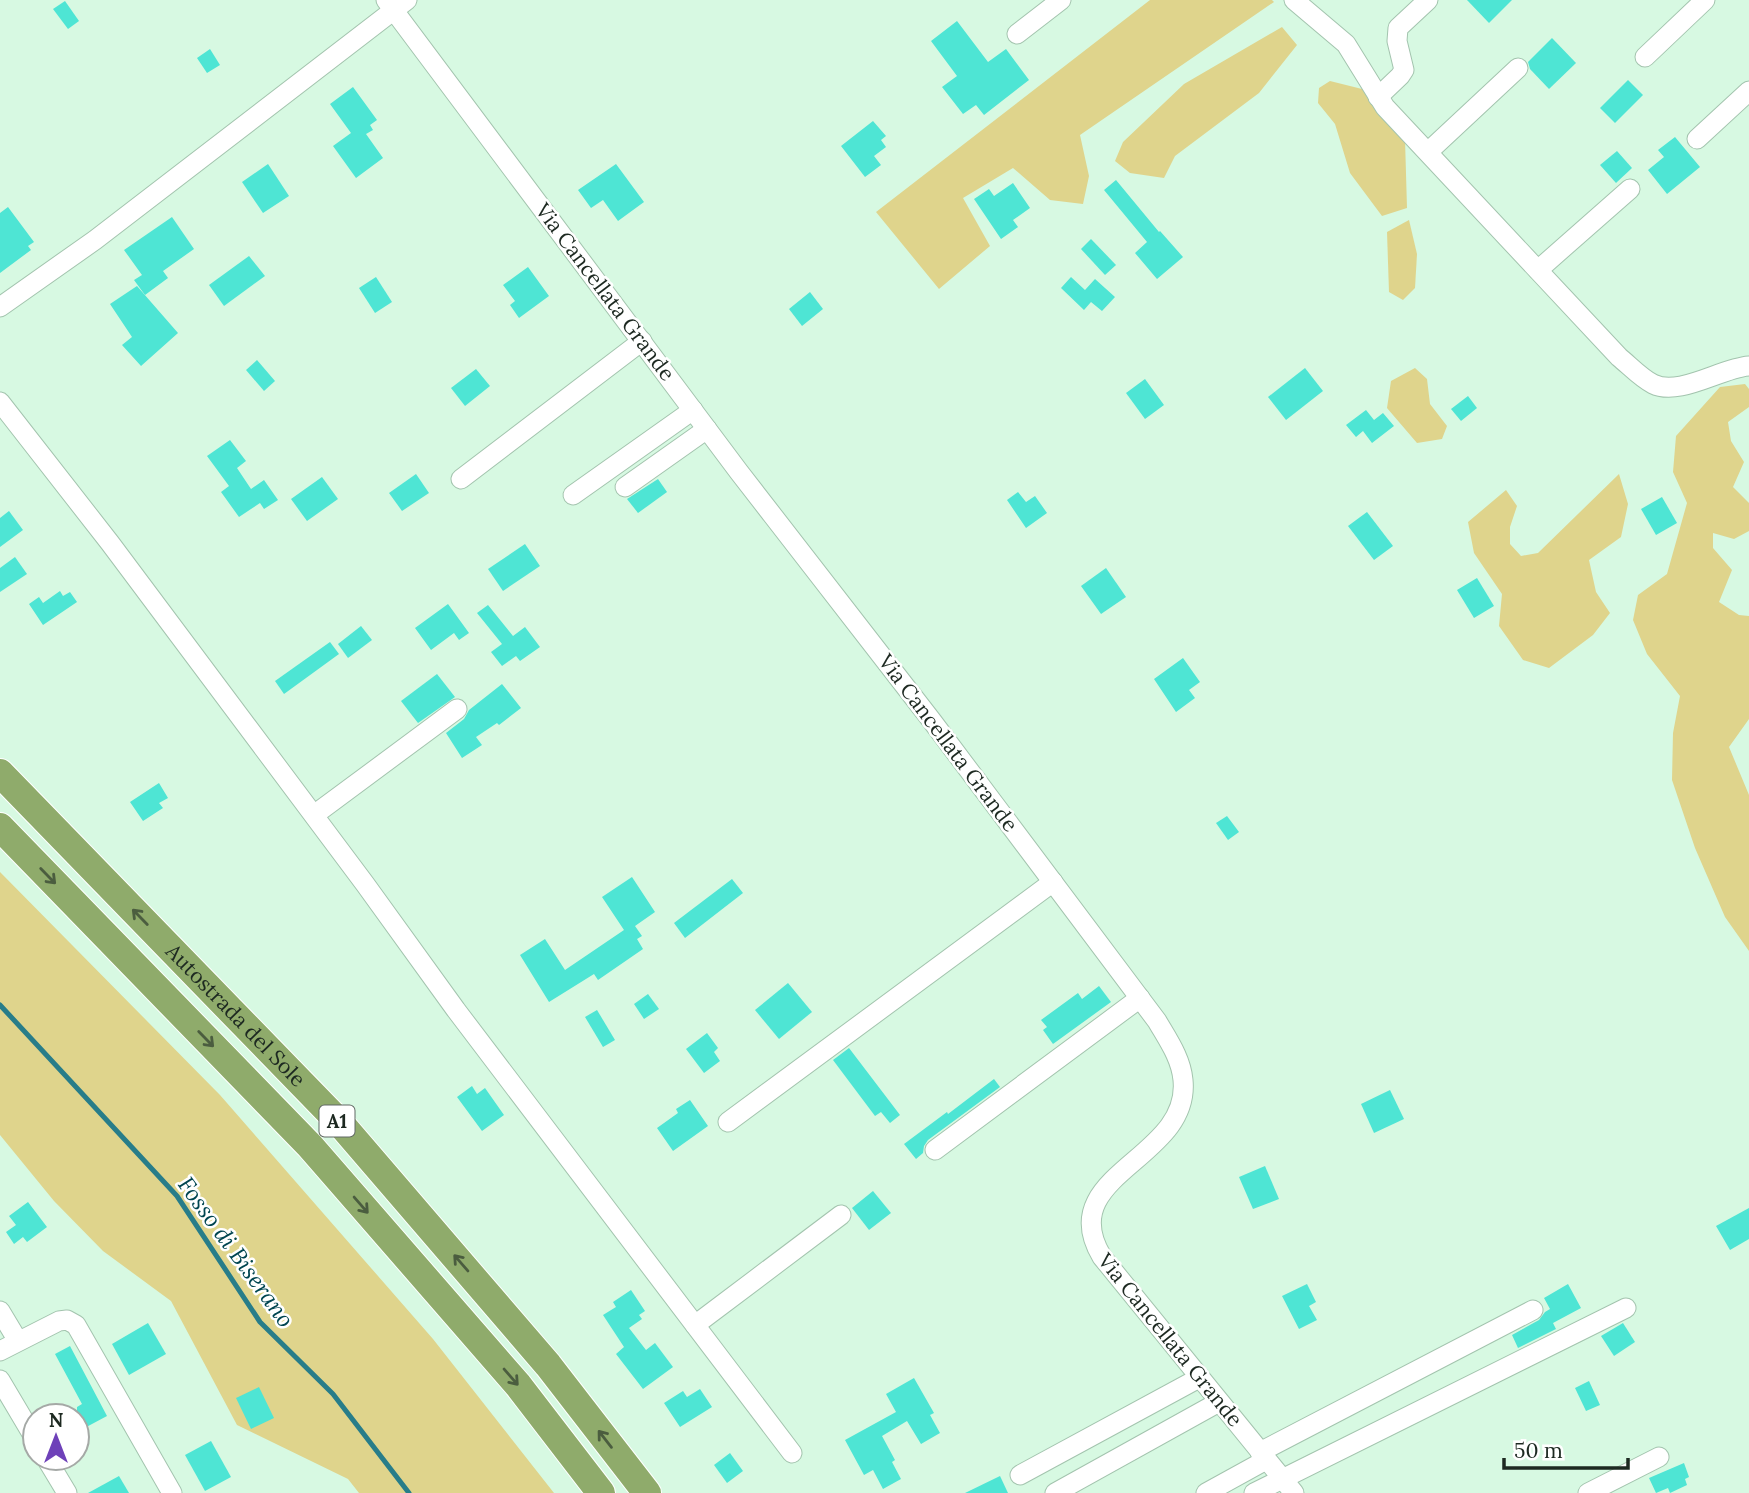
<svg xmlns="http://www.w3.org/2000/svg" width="1749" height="1493" viewBox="0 0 1749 1493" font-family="Lora,serif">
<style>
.green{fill:#dfd48c}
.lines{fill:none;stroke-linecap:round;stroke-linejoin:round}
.stream{stroke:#287d89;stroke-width:5}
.building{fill:#4ee5d4}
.minor-casing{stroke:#a3c4ae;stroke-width:21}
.highway-casing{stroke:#fff;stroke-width:30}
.minor{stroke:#fff;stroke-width:19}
.highway{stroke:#8fab6b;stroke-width:28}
.oneway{stroke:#4b5d3f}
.labels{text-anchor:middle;stroke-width:5;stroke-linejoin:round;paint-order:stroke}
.shield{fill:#fff;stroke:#616964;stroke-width:2}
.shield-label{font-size:19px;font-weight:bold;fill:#1d2921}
.street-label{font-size:21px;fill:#1d2921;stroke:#fff}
.water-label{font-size:23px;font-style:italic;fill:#004550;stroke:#fff}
</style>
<rect width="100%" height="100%" fill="#d7f9e2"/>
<g class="green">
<path d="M1150 0H1272L1274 2 1080 135 1089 176 1083 204 1050 200 1013 168 963 198 990 246 939 289 876 212Z"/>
<path d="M1282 27 1297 45 1259 93 1175 156 1164 178 1130 173 1115 161 1123 142 1184 84Z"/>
<path d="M1330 81 1362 89 1405 139 1407 208 1382 216 1350 173 1335 124 1318 103 1319 88Z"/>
<path d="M1409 220 1417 254 1415 288 1403 300 1389 292 1387 232Z"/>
<path d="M1415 368 1427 379 1430 404 1447 426 1442 439 1417 443 1387 408 1391 381Z"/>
<path d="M1745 384 1749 389V407L1728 422 1731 441 1744 462 1733 487 1749 503V531L1734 539 1713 533V548L1732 570 1719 602 1739 615 1749 616V719L1729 747 1749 795V951L1725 917 1695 848 1672 780 1673 733 1680 696 1647 654 1633 620 1638 595 1667 574 1687 503 1673 472 1676 436 1720 387Z"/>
<path d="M1619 474 1628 504 1621 537 1589 560 1596 592 1610 613 1593 635 1549 668 1523 660 1499 626 1502 594 1474 553 1468 522 1506 490 1517 506 1510 527V544L1521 556 1538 553Z"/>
<path d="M0 872 220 1095 433 1339 554 1493H359L348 1479 237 1425 171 1301 103 1251 54 1201 0 1135Z"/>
</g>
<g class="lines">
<path class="stream" d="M0 1005 177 1196 260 1322 333 1394 409 1493"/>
</g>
<g class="building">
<path d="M1467 0H1512L1489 23Z"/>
<path d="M65 1 79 21 68 29 53 9Z"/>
<path d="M957 21 988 62 1006 49 1029 80 984 115 976 105 963 114 942 87 957 76 931 41Z"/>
<path d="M1552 38 1576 63 1549 89 1530 69 1528 62Z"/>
<path d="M210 49 220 65 207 73 197 58Z"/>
<path d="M1628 80 1643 95 1615 123 1600 108Z"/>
<path d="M353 87 377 120 370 125 373 130 366 134 383 158 356 178 333 146 351 133 330 104Z"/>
<path d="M873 121 886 136 881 140 886 147 874 156 881 165 865 177 841 146Z"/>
<path d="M1675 137 1700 167 1667 194 1648 170 1664 157 1658 150Z"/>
<path d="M1617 151 1632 168 1616 183 1600 165Z"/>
<path d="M268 164 289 196 263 213 242 182Z"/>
<path d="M616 164 644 202 618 221 603 200 591 208 578 190Z"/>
<path d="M1116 180 1159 232 1160 231 1183 257 1157 279 1135 253 1147 242 1104 190Z"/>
<path d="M1013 183 1030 208 1013 220 1018 227 1001 239 974 199 989 189 994 196Z"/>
<path d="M8 207 34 242 28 246 31 250 0 273V213Z"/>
<path d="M172 217 194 249 163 271 168 278 145 295 134 280 142 275 124 250Z"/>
<path d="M1091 239 1116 265 1105 275 1081 249Z"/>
<path d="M249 256 265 276 224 306 209 285Z"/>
<path d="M528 267 549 296 519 318 510 305 515 301 503 285Z"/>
<path d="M376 277 392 302 375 313 359 288Z"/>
<path d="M1071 277 1085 290 1095 279 1115 297 1102 311 1091 302 1084 310 1061 288Z"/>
<path d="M137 286 178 333 141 366 122 345 132 337 110 304Z"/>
<path d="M810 292 823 309 802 326 789 309Z"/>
<path d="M257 360 275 381 264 391 246 370Z"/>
<path d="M1305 368 1323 391 1286 420 1268 397Z"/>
<path d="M476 369 490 386 465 406 451 388Z"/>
<path d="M1145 379 1164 405 1145 419 1126 393Z"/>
<path d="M1468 396 1477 408 1461 421 1451 409Z"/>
<path d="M1366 410 1374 420 1383 413 1394 426 1372 443 1363 431 1356 437 1346 425Z"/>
<path d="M230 440 246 461 237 468 251 489 264 480 278 500 264 509 260 503 239 517 221 492 229 486 207 456Z"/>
<path d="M416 474 429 493 402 511 389 493Z"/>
<path d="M322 477 338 499 307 521 291 499Z"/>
<path d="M658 479 667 492 638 513 627 499Z"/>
<path d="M1018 492 1026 502 1035 496 1047 513 1026 528 1007 500Z"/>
<path d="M1662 497 1677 523 1656 535 1641 509Z"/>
<path d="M9 511 23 530 0 547V518Z"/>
<path d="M1367 512 1393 546 1374 560 1348 526Z"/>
<path d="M525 544 540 566 503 591 488 569Z"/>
<path d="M15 557 27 574 0 592V568Z"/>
<path d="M1106 568 1126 597 1101 614 1081 586Z"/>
<path d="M1477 578 1494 606 1474 618 1457 590Z"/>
<path d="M60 591 63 596 70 592 77 602 43 625 29 604 39 597 43 603Z"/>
<path d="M448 604 469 633 459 640 454 633 431 650 415 628Z"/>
<path d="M488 605 513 636 525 627 540 647 520 661 516 656 502 666 491 652 502 644 477 613Z"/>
<path d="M361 626 372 640 348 658 338 644Z"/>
<path d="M330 642 339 654 284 694 275 681Z"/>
<path d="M1183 658 1200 682 1189 690 1195 698 1176 712 1154 679Z"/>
<path d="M437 674 455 697 418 723 401 701Z"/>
<path d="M502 684 521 708 499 725 497 723 476 737 482 745 462 758 446 733 464 719 469 710Z"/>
<path d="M159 783 168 798 159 803 163 808 143 821 130 802Z"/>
<path d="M1227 816 1239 832 1228 840 1216 823Z"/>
<path d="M632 877 655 912 635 926 642 936 637 939 643 949 598 980 594 974 549 1002 520 955 545 939 565 970 624 930 602 897Z"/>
<path d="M732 879 743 893 685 938 674 923Z"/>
<path d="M788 983 812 1012 779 1039 755 1010Z"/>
<path d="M1099 986 1111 1002 1053 1044 1043 1030 1047 1027 1041 1020 1078 993 1082 999Z"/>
<path d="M648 994 659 1009 644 1019 634 1004Z"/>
<path d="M597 1010 615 1040 603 1047 585 1017Z"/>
<path d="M707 1033 718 1048 714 1052 720 1061 704 1073 686 1049Z"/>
<path d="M849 1048 900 1115 890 1123 881 1112 875 1116 833 1060Z"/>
<path d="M994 1079 1000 1087 928 1140 924 1146 923 1153 916 1159 904 1144 947 1112 948 1114Z"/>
<path d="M472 1086 477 1094 485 1088 504 1115 482 1131 457 1097Z"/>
<path d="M1390 1090 1404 1119 1374 1133 1361 1104Z"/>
<path d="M690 1100 708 1126 673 1151 657 1128 678 1113 676 1109Z"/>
<path d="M1265 1166 1279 1199 1253 1209 1239 1177Z"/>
<path d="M873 1191 891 1213 869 1230 852 1208Z"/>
<path d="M28 1202 47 1227 27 1242 23 1237 14 1244 6 1232 16 1225 9 1216Z"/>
<path d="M1749 1208V1239L1730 1250 1716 1226Z"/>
<path d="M1307 1284 1316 1302 1309 1306 1317 1320 1299 1329 1282 1296Z"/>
<path d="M1568 1284 1581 1308 1553 1323 1556 1329 1518 1348 1512 1335 1539 1320 1545 1312 1550 1309 1544 1298Z"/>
<path d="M631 1290 645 1311 639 1315 642 1319 629 1328 646 1350 655 1343 673 1367 643 1389 616 1354 624 1347 603 1315 616 1307 613 1302Z"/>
<path d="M148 1323 166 1354 129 1375 112 1344Z"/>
<path d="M1623 1323 1635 1342 1614 1356 1601 1336Z"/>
<path d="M70 1346 107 1416 77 1432V1407L82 1404 55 1354Z"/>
<path d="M914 1378 934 1413 930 1415 940 1433 921 1444 907 1421 882 1436 895 1460 892 1462 901 1479 883 1489 873 1470 864 1475 845 1440 896 1412 886 1394Z"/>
<path d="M1589 1381 1600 1405 1586 1411 1575 1388Z"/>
<path d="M259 1387 274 1418 251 1429 236 1398Z"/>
<path d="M700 1389 712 1407 680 1427 664 1403 683 1391 687 1397Z"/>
<path d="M211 1441 231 1477 205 1491 185 1455Z"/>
<path d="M730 1453 743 1471 727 1483 714 1465Z"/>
<path d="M1684 1463 1689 1477 1685 1479 1687 1485 1670 1493 1668 1488 1656 1493 1649 1478Z"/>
<path d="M119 1476 129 1493H88Z"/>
<path d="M1000 1476 1008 1493H965Z"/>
</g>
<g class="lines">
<defs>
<g id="minor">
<path d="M386 0 739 472 932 721 1157 1021C1168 1040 1181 1058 1183 1080 1191 1160 1052 1174 1102 1257L1294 1493"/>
<path d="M1294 0 1346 44 1385 107 1619 357C1630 366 1641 378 1653 384 1679 397 1721 368 1749 366"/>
<path d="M1017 34 1061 0"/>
<path d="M1645 57 1705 0"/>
<path d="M1378 97 1400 76 1404 70 1397 41 1398 28 1428 0"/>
<path d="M1697 139 1749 91"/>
<path d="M1428 152 1518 68"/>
<path d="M1538 270 1630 189"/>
<path d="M0 307 95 240 407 0"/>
<path d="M0 402 110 543 365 884 456 1010 792 1453"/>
<path d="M461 479 642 341"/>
<path d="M625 487 707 429"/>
<path d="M573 495 693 410"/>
<path d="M314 815 457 709"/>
<path d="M728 1122 1053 882"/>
<path d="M935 1150 1140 998"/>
<path d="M0 1311 18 1341"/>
<path d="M695 1325 841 1215"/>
<path d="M0 1351 59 1321 67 1320 76 1325 172 1493"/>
<path d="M0 1380 35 1439"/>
<path d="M1260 1452 1533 1310"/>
<path d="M46 1458 67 1493"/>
<path d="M1020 1475 1199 1378"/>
<path d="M1055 1493 1219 1402"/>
<path d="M1206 1493 1266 1460"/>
<path d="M1254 1493 1626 1308"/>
<path d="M1588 1493 1659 1457"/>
</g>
<g id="highway">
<path id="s1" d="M0 773 340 1123 548 1365 647 1493"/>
<path d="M0 827 310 1146 518 1385 601 1493"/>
</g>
</defs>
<use href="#minor" class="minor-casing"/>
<use href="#highway" class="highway-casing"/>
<use href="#minor" class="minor"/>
<use href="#highway" class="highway"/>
</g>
<defs><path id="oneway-shaft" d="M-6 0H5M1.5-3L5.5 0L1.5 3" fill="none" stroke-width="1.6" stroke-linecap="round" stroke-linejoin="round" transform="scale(1.75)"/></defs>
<g class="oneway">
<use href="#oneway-shaft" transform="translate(48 876) rotate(46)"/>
<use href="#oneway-shaft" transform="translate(140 917) rotate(-134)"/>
<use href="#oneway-shaft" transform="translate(206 1039) rotate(46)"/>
<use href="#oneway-shaft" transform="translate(361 1205) rotate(49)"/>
<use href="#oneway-shaft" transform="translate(461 1263) rotate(-131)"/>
<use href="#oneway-shaft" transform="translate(511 1377) rotate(49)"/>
<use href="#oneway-shaft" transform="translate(605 1439) rotate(-128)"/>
</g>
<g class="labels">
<rect class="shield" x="319.5" y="1105.5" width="35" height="31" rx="5"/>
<g class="shield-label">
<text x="337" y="1128">A1</text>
</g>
<g class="street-label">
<text transform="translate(605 292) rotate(53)" y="7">Via Cancellata Grande</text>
<text transform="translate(948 743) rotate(53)" y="7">Via Cancellata Grande</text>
<text dy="7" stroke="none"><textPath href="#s1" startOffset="338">Autostrada del Sole</textPath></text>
<text transform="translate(1170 1340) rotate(51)" y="7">Via Cancellata Grande</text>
</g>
<g class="water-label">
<text transform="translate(236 1252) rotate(54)" y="8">Fosso di Biserano</text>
</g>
</g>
<g transform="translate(56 1437)"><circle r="33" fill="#ffffff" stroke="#a5a9a6" stroke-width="2"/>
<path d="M0-5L12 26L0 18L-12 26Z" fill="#6e41b9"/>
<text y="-10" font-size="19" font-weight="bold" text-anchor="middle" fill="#1d2921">N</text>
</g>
<path d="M1504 1458v10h124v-10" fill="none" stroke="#1d2921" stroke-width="3.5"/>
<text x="1514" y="1458" font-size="21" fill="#1d2921" stroke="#ffffff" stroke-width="5" paint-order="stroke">50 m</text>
</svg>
